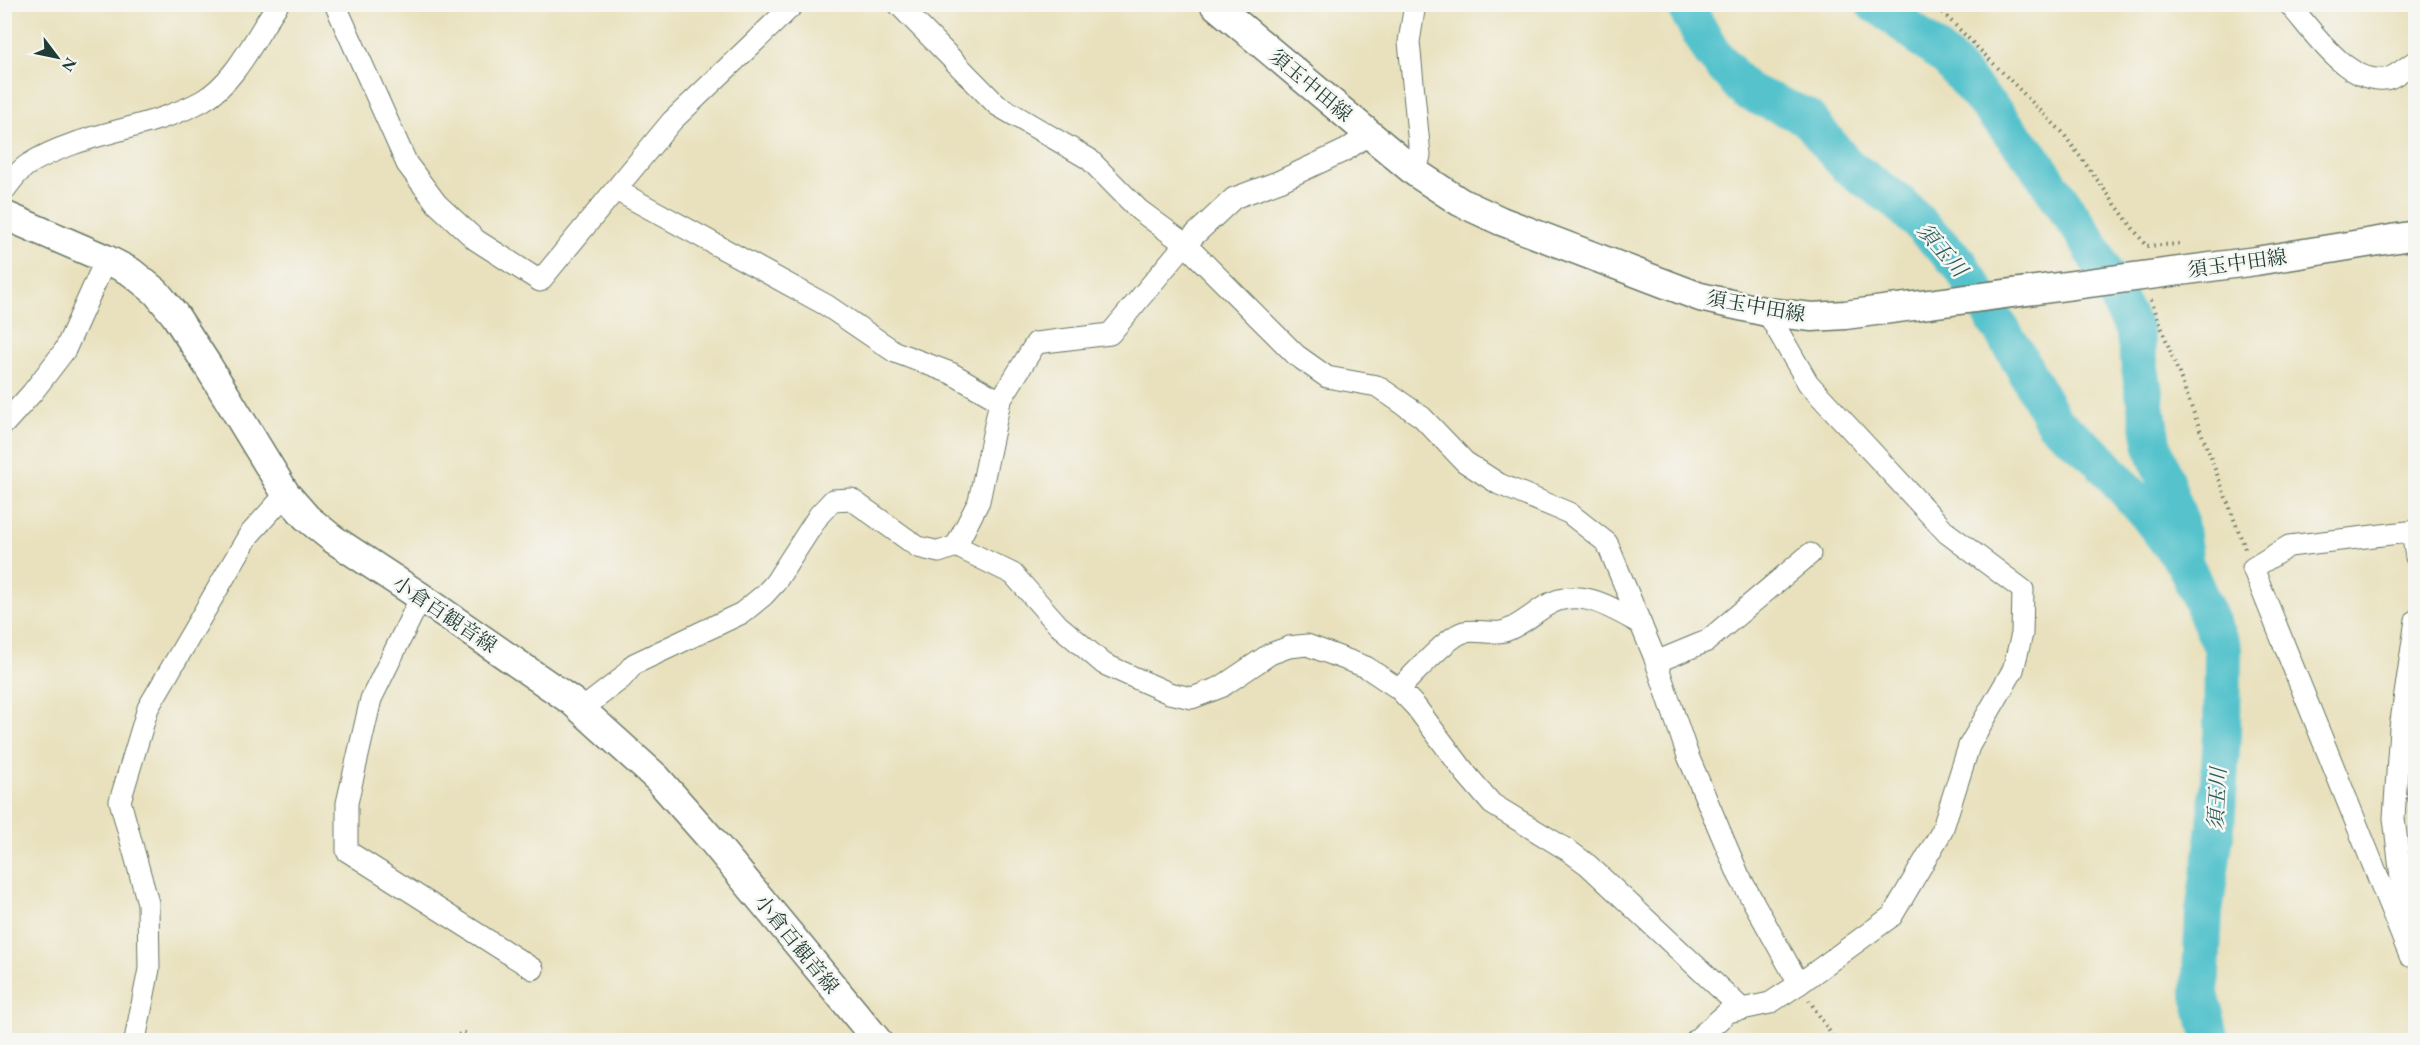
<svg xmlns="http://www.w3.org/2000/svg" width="2420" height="1045" viewBox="0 0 2420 1045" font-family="'EB Garamond','Noto Serif JP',serif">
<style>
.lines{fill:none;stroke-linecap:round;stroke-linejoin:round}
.river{stroke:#55c2cc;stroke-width:38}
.street-casing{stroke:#667664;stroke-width:23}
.secondary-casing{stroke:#667664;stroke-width:31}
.path{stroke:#667664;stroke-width:4;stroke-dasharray:1.5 4.5;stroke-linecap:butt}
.street{stroke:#fff;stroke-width:21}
.secondary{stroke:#fff;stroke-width:28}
.labels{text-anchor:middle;stroke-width:5;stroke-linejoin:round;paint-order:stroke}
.street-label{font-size:20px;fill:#1f3d34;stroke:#f6f6f2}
.water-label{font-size:21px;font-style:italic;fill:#2c5e5a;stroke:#f6f6f2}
</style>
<rect width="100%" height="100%" fill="#f6f6f2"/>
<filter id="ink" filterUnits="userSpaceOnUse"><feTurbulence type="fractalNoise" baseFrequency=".0167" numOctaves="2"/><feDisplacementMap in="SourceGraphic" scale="12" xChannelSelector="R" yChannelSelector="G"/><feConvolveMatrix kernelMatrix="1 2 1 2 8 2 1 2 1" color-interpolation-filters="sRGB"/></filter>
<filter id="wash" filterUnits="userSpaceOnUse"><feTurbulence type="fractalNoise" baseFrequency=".008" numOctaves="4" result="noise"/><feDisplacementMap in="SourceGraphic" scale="24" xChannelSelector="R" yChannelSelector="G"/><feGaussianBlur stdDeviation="1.35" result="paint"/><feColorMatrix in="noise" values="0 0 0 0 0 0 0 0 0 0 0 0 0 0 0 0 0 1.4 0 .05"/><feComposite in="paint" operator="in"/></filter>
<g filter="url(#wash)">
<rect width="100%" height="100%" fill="#e9e1bd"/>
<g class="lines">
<g class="river">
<path d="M1684 4 1712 53 1746 91 1806 117 1847 166 1897 201 1959 263 2016 353 2054 422 2096 456 2148 515 2185 564 2223 649 2222 734 2216 827 2204 912 2200 994 2211 1040"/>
<path d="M1874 4 1884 9 1948 60 1998 117 2031 156 2087 239 2134 330 2152 443 2179 521 2184 557"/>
</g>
</g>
</g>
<g filter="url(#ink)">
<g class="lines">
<defs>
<g id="street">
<path d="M335 4 407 164 437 204 476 240 540 281 672 121 794 4"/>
<path d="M898 4 997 105 1089 159 1139 210 1185 244 1296 355 1327 377 1377 386 1422 417 1465 462 1499 484 1569 513 1607 543 1654 656 1688 756 1739 876 1799 984"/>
<path d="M1415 4 1409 42 1420 155 1416 173"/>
<path d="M2289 4C2312 30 2346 83 2384 79 2394 79 2407 66 2416 61"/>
<path d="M616 190 826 305 895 352 951 373 1000 401"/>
<path d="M4 191C11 181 19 170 29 164 81 132 149 130 202 101 236 82 256 35 278 4"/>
<path d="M4 424 32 393 65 350 106 259"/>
<path d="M2412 532 2416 557"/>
<path d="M956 546 979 501 1000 401 1036 343 1110 334 1185 244 1234 198 1280 181 1346 150 1369 134"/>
<path d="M421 597 371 699 347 803V851L533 969"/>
<path d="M1656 662 1707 641 1810 554"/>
<path d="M1399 689C1412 676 1448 636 1464 632 1477 629 1491 635 1505 631 1518 627 1532 615 1544 607 1578 585 1610 607 1641 624"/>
<path d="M582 709 621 679 634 664 742 613 764 595 775 583 819 515 833 500 851 499 918 547 939 552 956 546 1013 574 1058 625 1104 664 1169 693 1192 698 1221 687 1270 654 1289 647 1307 645 1366 667 1399 689 1416 707 1467 775 1492 804 1569 851 1588 865 1742 1009"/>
<path d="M2407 929 2394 818 2400 728 2416 620"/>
<path d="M2410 956 2253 568 2289 546 2416 531"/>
<path d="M135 1040 149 969 148 903 120 801 148 708 249 535 286 494"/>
<path d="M1696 1040 1728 1012 1770 1003 1799 984 1892 916 1942 831 1969 746 2013 670 2022 634 2023 590 1947 533 1808 383 1767 312"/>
</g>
<g id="secondary">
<path d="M1214 4 1416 173 1460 202 1501 221 1700 297 1767 312 1812 317 1845 315 2256 261 2416 235"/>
<path d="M4 215 106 259 131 272 156 292 175 315 208 366 286 494 307 518 333 539 421 597 573 702 657 778 711 839 877 1040"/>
</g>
</defs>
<use href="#street" class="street-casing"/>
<use href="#secondary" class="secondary-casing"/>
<g class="path">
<path d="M1934 4 2062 132 2146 246 2179 244"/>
<path d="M2151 300 2246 551"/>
<path d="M1809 1000 1835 1040"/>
<path d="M441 1040 464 1033 475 1040"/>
</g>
<use href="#street" class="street"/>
<use href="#secondary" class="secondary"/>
</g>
</g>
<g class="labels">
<g class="street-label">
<text transform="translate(1311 85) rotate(40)" y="7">須玉中田線</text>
<text transform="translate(2237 263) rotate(-8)" y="7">須玉中田線</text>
<text transform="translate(1756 306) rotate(10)" y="7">須玉中田線</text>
<text transform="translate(445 614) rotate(34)" y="7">小倉百観音線</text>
<text transform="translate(797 944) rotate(51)" y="7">小倉百観音線</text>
</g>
<g class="water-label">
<text transform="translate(1942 250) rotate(49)" y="7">須玉川</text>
<text transform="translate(2217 799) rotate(-87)" y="7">須玉川</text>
</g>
</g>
<rect width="2420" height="1045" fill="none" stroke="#f6f6f2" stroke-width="24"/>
<g transform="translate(57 57) rotate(122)" stroke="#f6f6f2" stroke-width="4.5" paint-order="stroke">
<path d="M0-4.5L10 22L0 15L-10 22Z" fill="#1f3d34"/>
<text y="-9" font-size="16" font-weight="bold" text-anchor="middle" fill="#1f3d34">N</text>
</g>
</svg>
